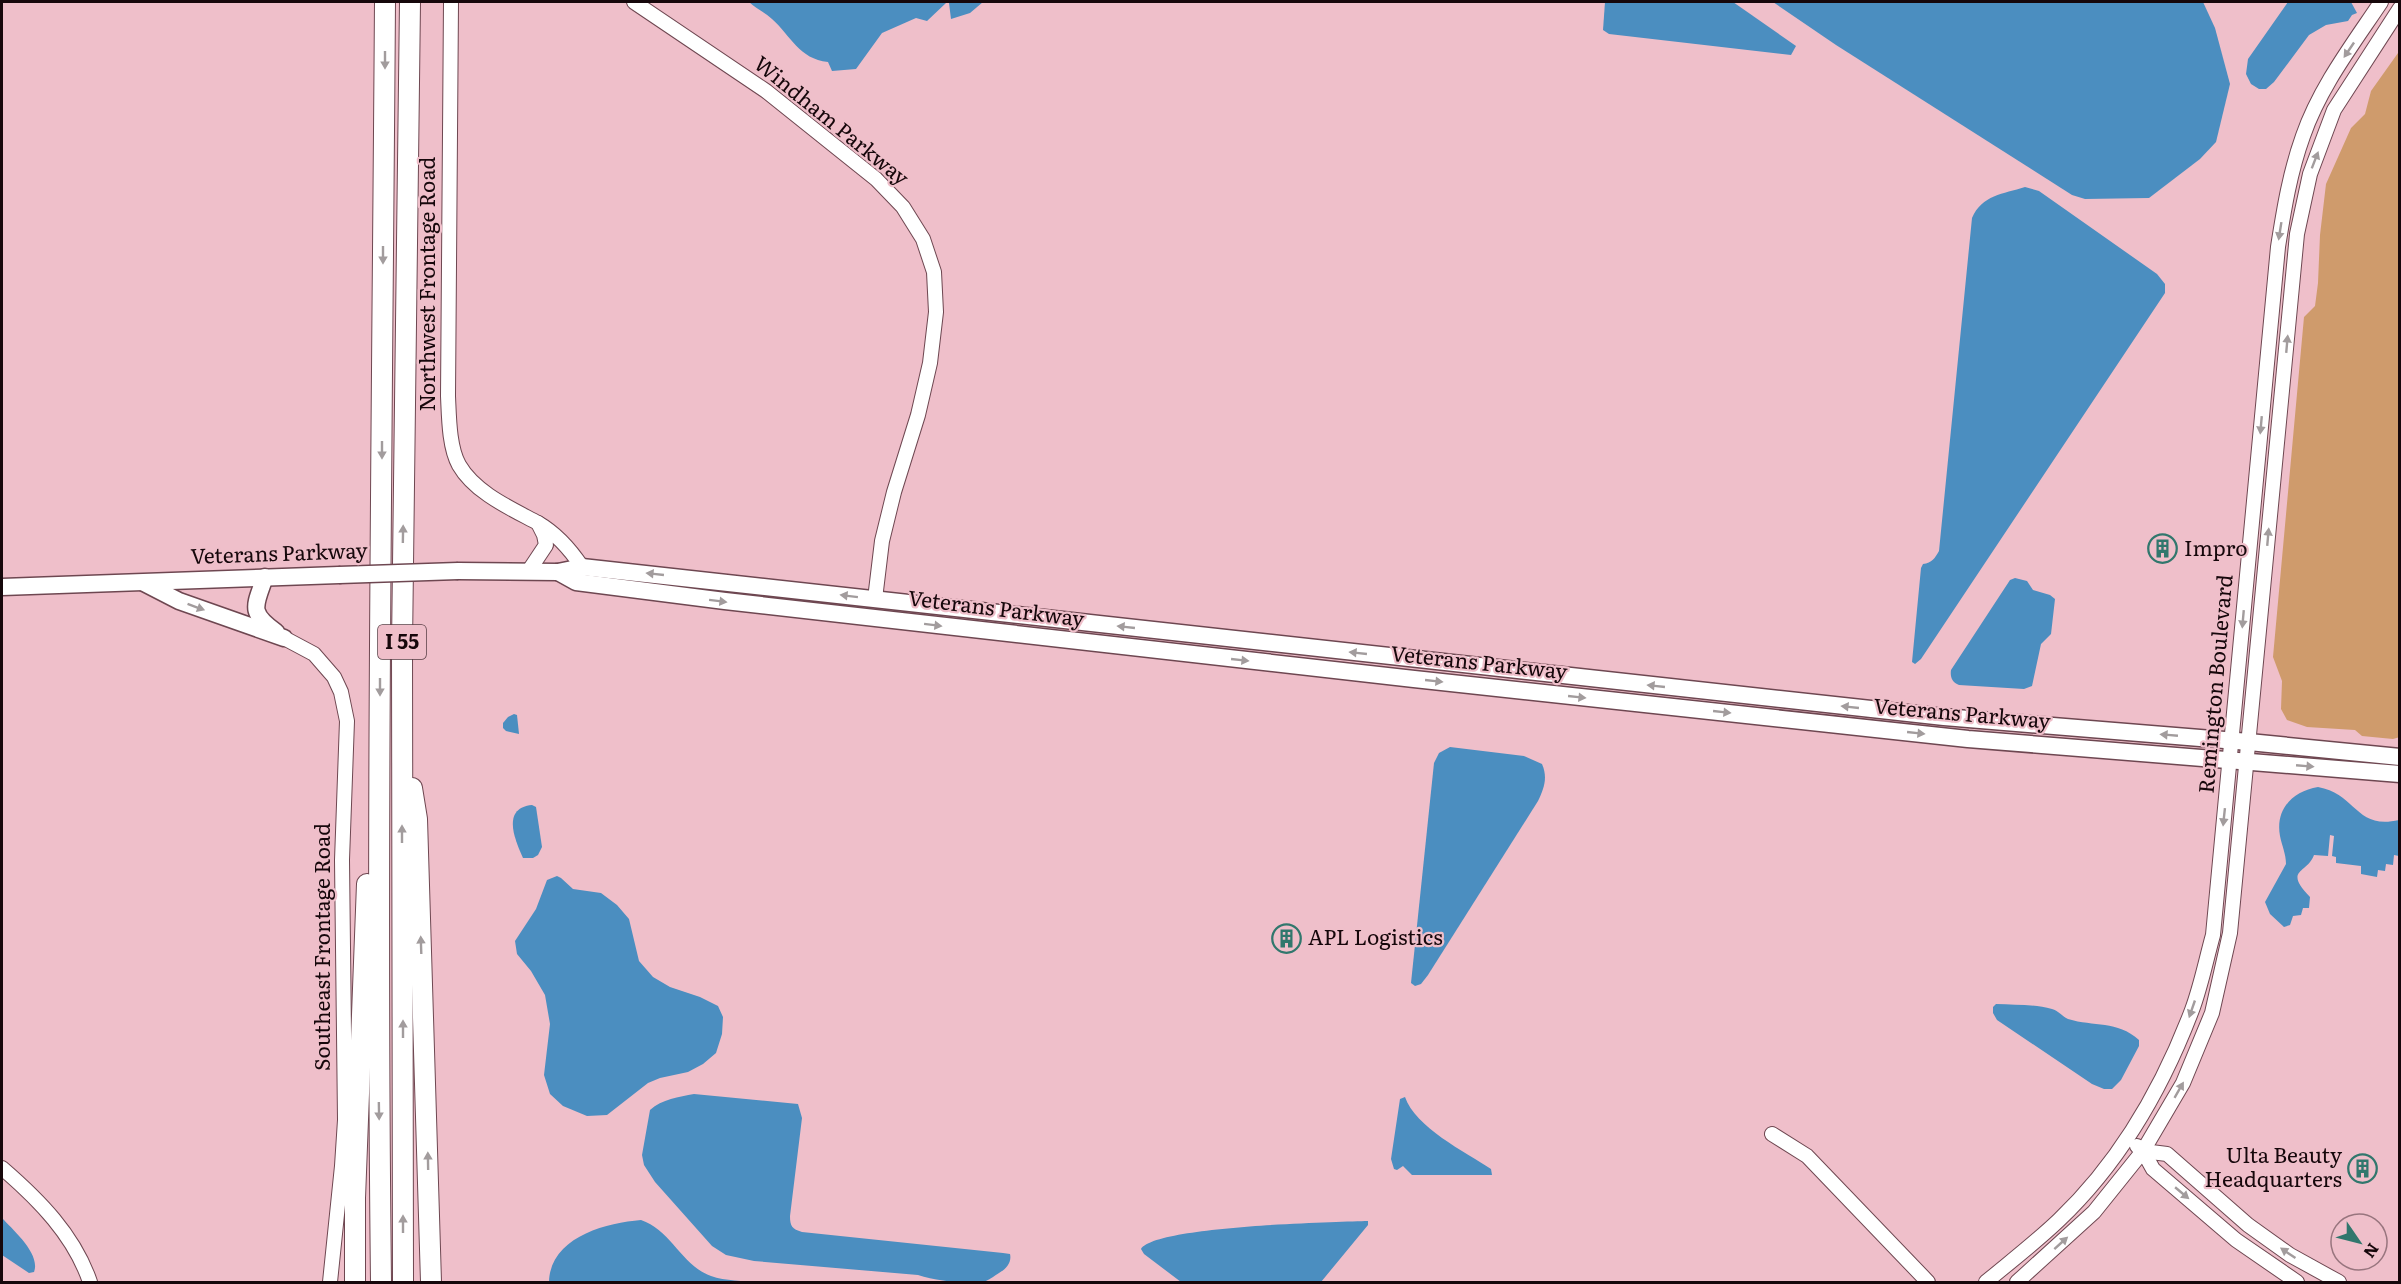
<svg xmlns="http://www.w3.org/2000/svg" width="2401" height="1284" viewBox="0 0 2401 1284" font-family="Literata,serif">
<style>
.green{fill:#cf9b6c}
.water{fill:#4b8ec0}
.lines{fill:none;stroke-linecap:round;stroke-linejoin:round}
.minor-casing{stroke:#6e4751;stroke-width:16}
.major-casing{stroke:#6e4751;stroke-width:19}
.highway-casing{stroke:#6e4751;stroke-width:22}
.minor{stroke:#fff;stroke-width:14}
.major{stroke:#fff;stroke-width:16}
.highway{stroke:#fff;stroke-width:20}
.major-bridge-casing{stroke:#6e4751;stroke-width:19;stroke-linecap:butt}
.major-bridge{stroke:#fff;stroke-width:16}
.oneway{fill:#a29c9d}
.labels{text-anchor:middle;stroke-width:4.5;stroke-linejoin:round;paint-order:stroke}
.shield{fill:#efbfca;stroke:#573e44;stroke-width:1.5}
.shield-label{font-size:20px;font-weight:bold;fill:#16070b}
.street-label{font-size:21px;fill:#16070b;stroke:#efbfca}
.poi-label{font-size:21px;fill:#16070b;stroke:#efbfca;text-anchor:start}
</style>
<rect width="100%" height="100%" fill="#efbfca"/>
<path class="green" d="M2399 46 2400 737 2393 739 2362 736 2355 730 2307 727 2287 720 2281 709 2282 681 2273 657 2304 317 2315 306 2318 283 2320 235 2326 184 2351 128 2365 114 2371 91 2398 53Z"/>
<g class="water">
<path d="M749 2H983L970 13 951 19 949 3H946L927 21 916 18 882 33 856 69 832 71 828 62C799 59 791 36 772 19 765 12 756 9 749 2Z"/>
<path d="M1605 2H1733L1796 46 1791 55 1609 34 1603 30Z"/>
<path d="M1773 2H2203L2215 28 2230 84 2216 142 2200 159 2149 198 2085 199 2072 195 1836 45Z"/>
<path d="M2288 2H2351L2357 13 2352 15 2348 21 2326 25 2309 35 2274 82 2266 89H2259L2251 84 2246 74 2248 59Z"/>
<path d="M2025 187 2039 191 2157 274 2165 284V293L1921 659 1915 664 1912 662 1921 568 1923 564C1932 563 1935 558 1939 551L1972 218C1982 195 2003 194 2025 187Z"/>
<path d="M2015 578 2027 581 2033 590 2050 595 2055 599 2051 634 2041 644 2032 686 2024 689 1959 685C1952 682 1950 677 1951 670L2010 580Z"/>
<path d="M514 714 517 715 519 734 506 731 503 728V723L508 717Z"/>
<path d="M1450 747 1524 756 1542 764C1548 778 1544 788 1538 801L1428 975 1421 984 1415 986 1411 983 1434 763 1439 753Z"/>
<path d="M2318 787C2357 794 2355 830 2399 820V856L2394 855 2393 865 2386 864 2385 871 2378 870 2377 877 2361 874V866L2336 863V857L2332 856 2334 836 2330 835 2328 856 2314 855C2307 874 2283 869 2310 897L2309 908H2303L2301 915 2293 916 2290 925 2284 927 2270 914 2265 902 2286 864C2286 854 2282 846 2280 836 2275 809 2293 791 2318 787Z"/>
<path d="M532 805 536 807 542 847 538 855 533 858H523C515 840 501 808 532 805Z"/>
<path d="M557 876 561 878 573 889 601 893 617 905 629 919 639 961 653 977 670 987 700 997 718 1006 723 1017 722 1034 716 1053 703 1064 688 1072 660 1078 648 1083 607 1115 587 1116 563 1106 550 1094 544 1075 550 1024 545 995 531 971 517 954 515 941 536 909 547 880Z"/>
<path d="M1996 1004C2015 1005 2034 1004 2052 1009 2059 1011 2063 1017 2068 1019 2094 1027 2117 1020 2139 1040V1046L2121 1080 2112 1089H2104L2092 1084 1997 1020 1993 1013V1007Z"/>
<path d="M694 1094 798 1104 802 1118 790 1216C790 1226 792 1229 802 1232L1003 1253 1010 1254C1012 1262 1006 1269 999 1273 994 1276 988 1281 983 1282 963 1284 937 1281 918 1275L754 1261 726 1255 712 1246 655 1182 644 1165 642 1155 650 1110C662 1099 679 1097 694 1094Z"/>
<path d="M1405 1097C1415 1127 1465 1152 1491 1169L1492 1175H1412L1403 1166 1397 1170 1394 1169 1391 1159 1400 1099Z"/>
<path d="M2 1218C13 1230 41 1254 34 1272L29 1273 2 1255Z"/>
<path d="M641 1220C671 1230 682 1266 711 1276 725 1281 744 1281 759 1282H549C550 1238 604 1223 641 1220Z"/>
<path d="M1368 1221V1225L1321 1282H1181L1144 1254 1141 1249C1155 1226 1334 1222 1368 1221Z"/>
</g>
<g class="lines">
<defs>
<g id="minor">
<path d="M451 2 448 396C449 417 449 447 459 465 475 493 512 509 538 523"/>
<path d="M634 2 766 91 876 179 903 207 923 239 934 272 936 312 930 363 918 415 894 492 882 541 875 599"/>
<path d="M528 572 546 545 544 535 538 523C557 534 570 549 582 567"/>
<path d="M284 638 314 654 334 677 341 692 347 721 342 860 345 1120 342 1166 330 1282"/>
<path d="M1772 1134 1807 1156 1928 1282"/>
<path d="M2137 1146 2143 1151 2167 1154 2248 1225 2290 1255 2339 1282"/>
<path d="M2143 1151 2153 1169 2236 1240 2297 1282"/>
<path d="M2 1168C39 1200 74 1235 90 1282"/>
<path d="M1986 1282C2010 1262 2036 1242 2059 1220 2121 1161 2162 1089 2192 1010 2201 986 2206 960 2213 935L2278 247C2284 209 2290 172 2303 136 2320 87 2353 44 2381 2"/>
<path d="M2017 1282 2094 1212 2143 1151 2183 1083 2212 1013 2230 933 2297 234 2310 174 2334 110 2400 8"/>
</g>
<g id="major">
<path d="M458 571 558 572 582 567 1944 717 2249 742 2400 757"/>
<path d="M558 572 576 582 725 601 1414 679 1968 739 2400 774"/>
<path d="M265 577C255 606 248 612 276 632"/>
<path d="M144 583 179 601 284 638"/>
<path d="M2 587 339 575"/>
</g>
<g id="highway">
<path d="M412 788 417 819 431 1282"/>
<path d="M355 1282V1198L367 884"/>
<path d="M381 1282C376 856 382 428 385 2"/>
<path d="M403 1282 402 645 410 2"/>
</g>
</defs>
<use href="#minor" class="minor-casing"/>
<use href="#major" class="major-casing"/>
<use href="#highway" class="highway-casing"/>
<use href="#minor" class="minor"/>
<use href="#major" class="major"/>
<use href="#highway" class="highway"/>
<defs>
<path id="major-bridge" d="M339 575 458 571"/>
</defs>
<use href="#major-bridge" class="major-bridge-casing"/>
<use href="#major-bridge" class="major-bridge"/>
</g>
<defs><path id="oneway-solid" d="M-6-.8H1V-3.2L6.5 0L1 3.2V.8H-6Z" transform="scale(1.5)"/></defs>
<g class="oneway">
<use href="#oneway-solid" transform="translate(2349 50) rotate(124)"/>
<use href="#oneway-solid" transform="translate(385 60) rotate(90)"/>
<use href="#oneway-solid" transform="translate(2315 160) rotate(-69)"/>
<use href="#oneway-solid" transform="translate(2280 231) rotate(99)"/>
<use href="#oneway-solid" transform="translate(383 255) rotate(90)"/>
<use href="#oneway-solid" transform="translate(2287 344) rotate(-85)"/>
<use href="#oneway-solid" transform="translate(2261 425) rotate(95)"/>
<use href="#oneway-solid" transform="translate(382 450) rotate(90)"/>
<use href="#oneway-solid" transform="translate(403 534) rotate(-89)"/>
<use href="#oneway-solid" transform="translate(2268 537) rotate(-85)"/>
<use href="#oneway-solid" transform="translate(655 574) rotate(-174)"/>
<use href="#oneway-solid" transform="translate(849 596) rotate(-173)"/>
<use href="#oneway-solid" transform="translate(718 601) rotate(7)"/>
<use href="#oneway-solid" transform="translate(196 607) rotate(20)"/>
<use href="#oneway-solid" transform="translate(2243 619) rotate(95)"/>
<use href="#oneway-solid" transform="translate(933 625) rotate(7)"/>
<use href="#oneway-solid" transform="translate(1126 627) rotate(-174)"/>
<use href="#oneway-solid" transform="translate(1358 653) rotate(-174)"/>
<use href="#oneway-solid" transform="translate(1240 660) rotate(6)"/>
<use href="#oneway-solid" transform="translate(1434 681) rotate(6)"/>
<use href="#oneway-solid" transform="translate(1656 686) rotate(-174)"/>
<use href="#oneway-solid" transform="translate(380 687) rotate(90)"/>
<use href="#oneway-solid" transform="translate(1577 697) rotate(6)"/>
<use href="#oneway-solid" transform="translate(1850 707) rotate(-174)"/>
<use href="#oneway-solid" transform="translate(1722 712) rotate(6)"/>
<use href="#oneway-solid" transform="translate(1916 733) rotate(6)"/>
<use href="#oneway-solid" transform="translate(2169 735) rotate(-175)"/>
<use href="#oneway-solid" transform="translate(2305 766) rotate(5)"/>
<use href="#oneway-solid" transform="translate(2224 817) rotate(96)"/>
<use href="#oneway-solid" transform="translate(402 834) rotate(-90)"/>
<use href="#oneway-solid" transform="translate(421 945) rotate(-92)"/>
<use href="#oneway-solid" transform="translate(2192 1009) rotate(109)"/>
<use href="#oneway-solid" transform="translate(403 1029) rotate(-90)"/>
<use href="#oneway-solid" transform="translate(2179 1090) rotate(-60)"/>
<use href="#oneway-solid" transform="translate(379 1111) rotate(89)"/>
<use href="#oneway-solid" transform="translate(428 1161) rotate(-91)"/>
<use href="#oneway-solid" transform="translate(2182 1193) rotate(40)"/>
<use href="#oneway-solid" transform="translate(403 1224) rotate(-90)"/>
<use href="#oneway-solid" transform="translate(2061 1243) rotate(-42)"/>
<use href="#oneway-solid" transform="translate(2288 1253) rotate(-146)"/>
</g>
<defs>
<symbol id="building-ring" viewBox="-11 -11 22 22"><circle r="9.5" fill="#efbfca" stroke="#31776d" stroke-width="1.5"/><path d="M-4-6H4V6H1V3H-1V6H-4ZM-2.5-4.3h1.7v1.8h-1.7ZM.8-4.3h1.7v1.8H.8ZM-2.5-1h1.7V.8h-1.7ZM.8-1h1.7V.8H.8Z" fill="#31776d"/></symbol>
</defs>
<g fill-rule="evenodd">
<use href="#building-ring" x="2146" y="532" width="33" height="33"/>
<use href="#building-ring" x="1270" y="922" width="33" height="33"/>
<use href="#building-ring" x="2346" y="1152" width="33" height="33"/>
</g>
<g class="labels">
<rect class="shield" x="378" y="625" width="48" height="34" rx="4.5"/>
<g class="shield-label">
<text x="402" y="649">I 55</text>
</g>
<g class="street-label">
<text transform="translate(831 121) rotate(39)" y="7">Windham Parkway</text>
<text transform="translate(428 284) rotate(-90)" y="7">Northwest Frontage Road</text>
<text transform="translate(279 554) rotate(-2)" y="7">Veterans Parkway</text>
<text transform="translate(996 609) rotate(7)" y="7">Veterans Parkway</text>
<text transform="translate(1479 663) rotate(6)" y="7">Veterans Parkway</text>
<text transform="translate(2216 684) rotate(-85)" y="7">Remington Boulevard</text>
<text transform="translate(1962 714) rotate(5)" y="7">Veterans Parkway</text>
<text transform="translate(323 947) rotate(-90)" y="7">Southeast Frontage Road</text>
</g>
<g class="poi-label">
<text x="2184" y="556">Impro</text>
<text x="1308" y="945">APL Logistics</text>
<text x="2342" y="1163" text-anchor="end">Ulta Beauty<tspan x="2342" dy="24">Headquarters</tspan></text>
</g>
</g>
<rect width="2401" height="1284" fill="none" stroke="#16070b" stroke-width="6"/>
<g transform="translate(2359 1242) rotate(125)"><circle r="28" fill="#efbfca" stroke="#98757e" stroke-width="1.5"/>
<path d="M0-4.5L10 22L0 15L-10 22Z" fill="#31776d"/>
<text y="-9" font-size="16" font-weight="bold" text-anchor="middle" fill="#16070b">N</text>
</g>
</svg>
